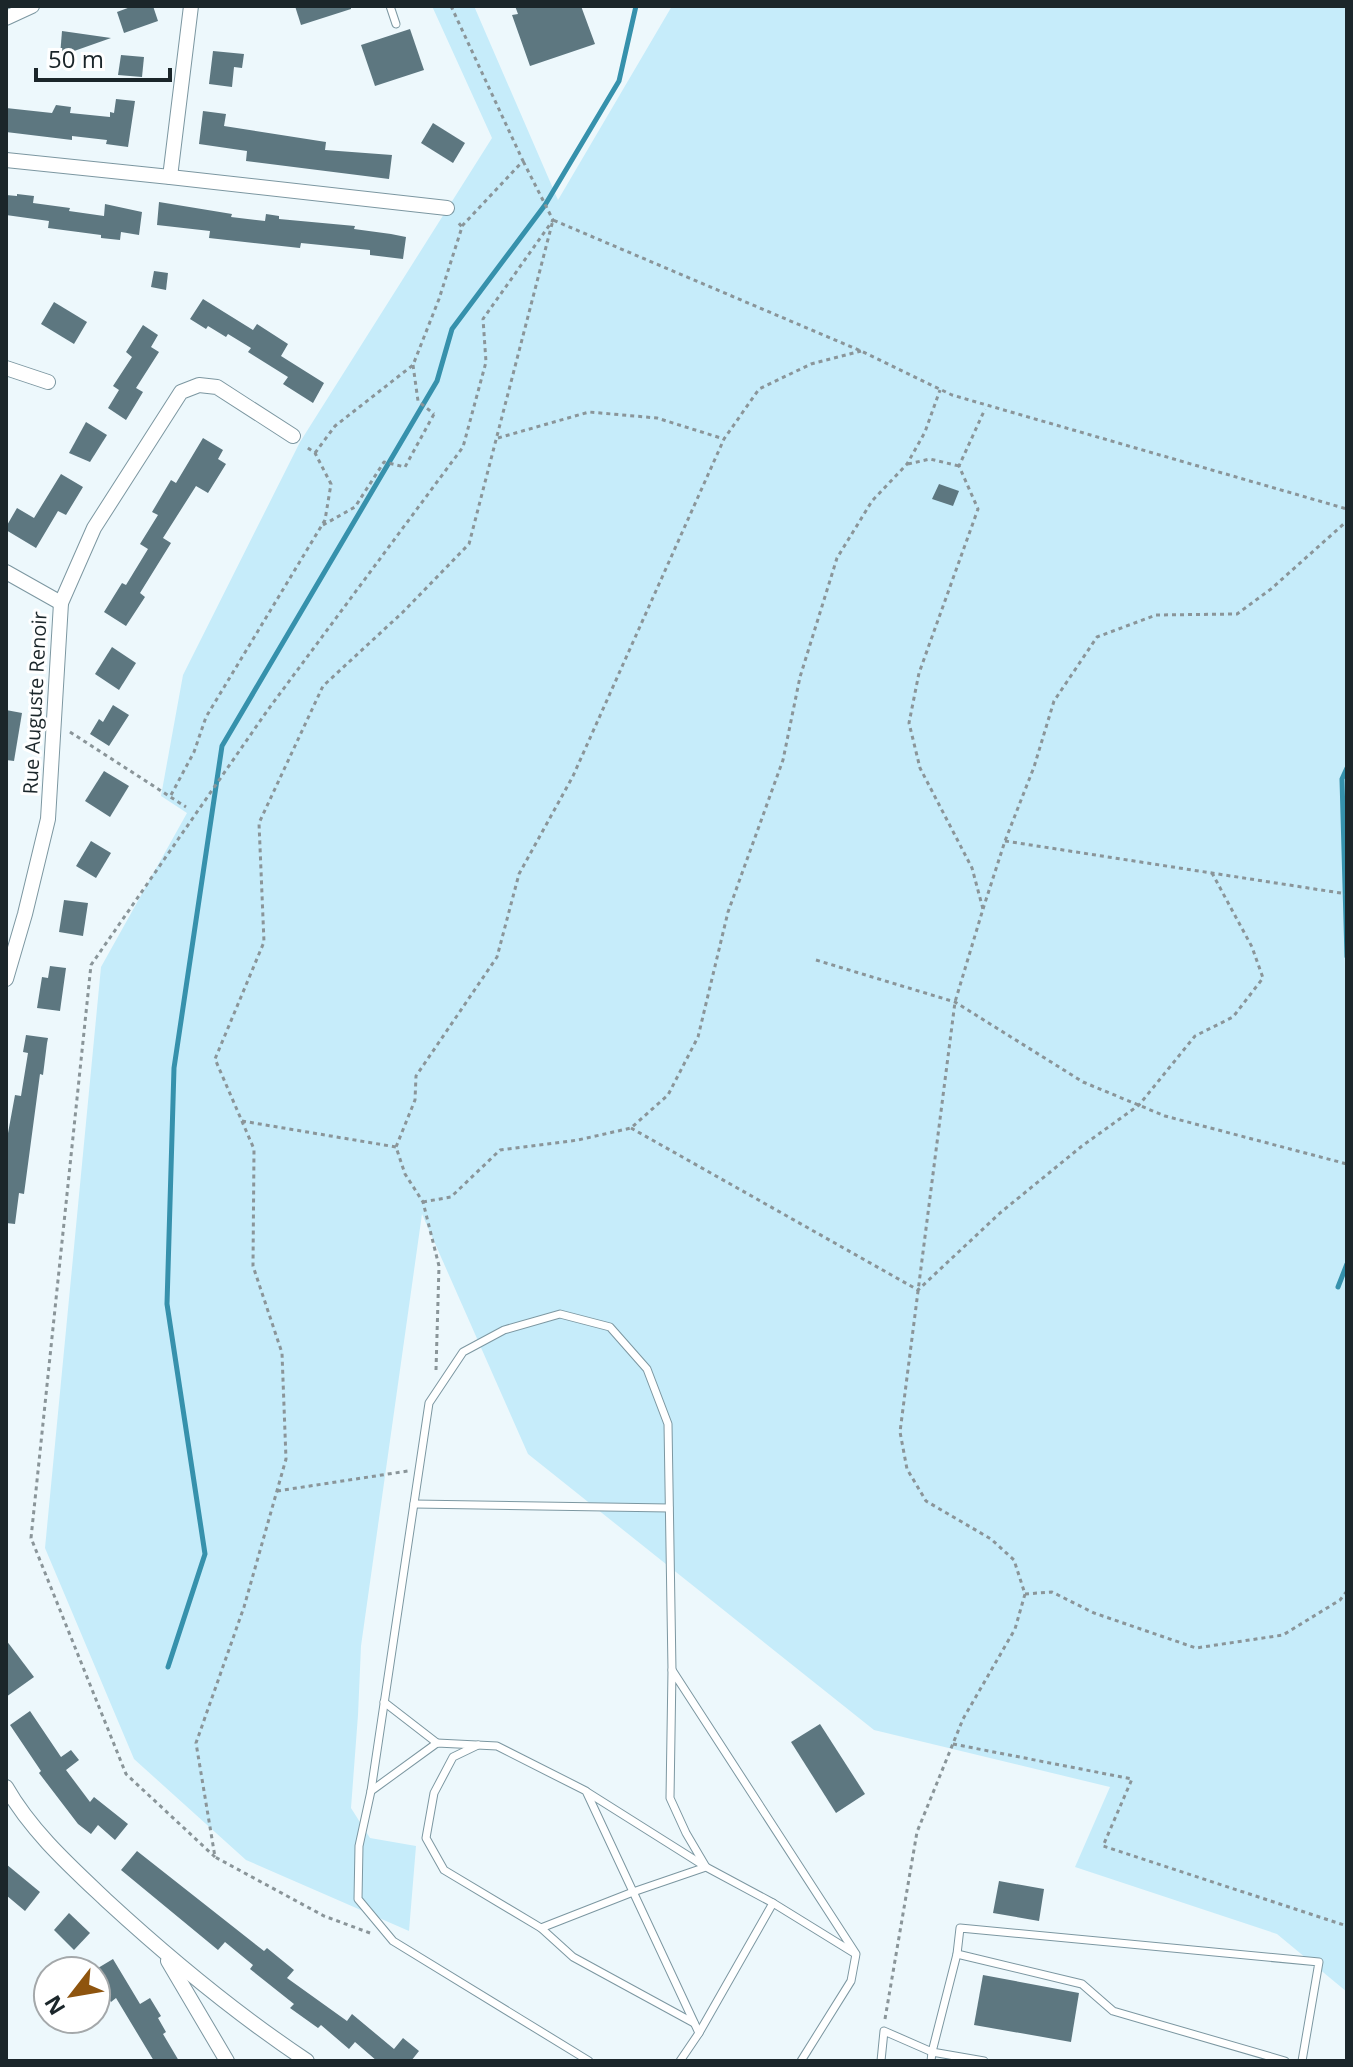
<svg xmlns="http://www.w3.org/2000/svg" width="1353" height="2067" viewBox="0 0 1353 2067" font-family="'Open Sans',sans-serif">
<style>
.green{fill:#c6ecfa}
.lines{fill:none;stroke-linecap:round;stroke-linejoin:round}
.stream{stroke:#3691ac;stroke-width:5}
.building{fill:#5d7780}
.service-casing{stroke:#7c97a1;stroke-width:9}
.minor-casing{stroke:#7c97a1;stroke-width:16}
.path{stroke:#8a9599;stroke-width:3;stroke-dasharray:4 4;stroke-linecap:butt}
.service{stroke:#fff;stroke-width:7}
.minor{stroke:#fff;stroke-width:14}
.labels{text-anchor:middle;stroke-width:6;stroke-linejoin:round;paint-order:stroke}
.street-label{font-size:20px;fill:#1b262a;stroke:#fff}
</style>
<rect width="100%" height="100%" fill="#edf8fc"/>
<path class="green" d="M432 6H474L558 200 672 6H1347V1992L1277 1934 1075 1867 1110 1787 874 1730 528 1454 422 1214 361 1646 358 1715 351 1808 370 1838 416 1846 409 1931 246 1860 134 1759 45 1548 101 967 187 813 161 796 183 675 300 442 492 138Z"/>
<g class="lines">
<g class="stream">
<path d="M1347 768 1342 779 1347 957"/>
<path d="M1338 1287 1347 1264"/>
<path d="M168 1667 205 1554 167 1304 174 1068 222 746 437 381 452 329 545 205 619 81 636 6"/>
</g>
</g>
<g class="building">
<path d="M133 6H153L158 21 124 33 117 12Z"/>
<path d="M295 6H351V9L301 25Z"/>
<path d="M515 6H581L595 44 530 66 512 15 518 14Z"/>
<path d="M410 29 424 70 375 86 361 45Z"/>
<path d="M62 31 111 38 60 56Z"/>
<path d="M213 51 244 54 242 68 234 67 232 87 209 84Z"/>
<path d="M121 55 144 57 142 77 118 75Z"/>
<path d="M116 99 135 101 128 147 106 144 107 140 72 136V140L6 132V108L52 113 56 105 71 107 70 113 110 117V112L114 113Z"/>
<path d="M203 111 226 114 224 126 326 142 325 150 392 155 389 179 246 161 247 151 199 144Z"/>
<path d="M433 123 465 143 453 163 421 143Z"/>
<path d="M17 194 34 196 33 203 70 208 69 211 104 216 105 204 142 212 139 235 121 232 120 240 101 238V235L48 228 49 221 6 215V195L17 196Z"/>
<path d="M159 202 232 214 231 217 265 221 266 214 279 216V219L355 226 354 229 391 234 406 237 403 259 370 255V250L301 243 300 248 209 238 210 231 157 225Z"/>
<path d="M154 271 168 273 166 290 151 287Z"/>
<path d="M203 299 253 330 257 324 288 344 281 356 324 383 313 403 283 384 288 377 248 352 251 348 228 334 226 337 208 326 206 329 190 319Z"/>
<path d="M54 302 87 322 74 344 41 324Z"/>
<path d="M143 325 158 335 151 347 159 352 136 388 143 392 126 420 108 408 119 390 113 386 132 357 126 352Z"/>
<path d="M86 422 107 435 90 462 69 453Z"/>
<path d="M203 438 223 450 218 459 226 464 208 493 196 486 163 538 171 543 140 593 145 597 126 626 104 612 122 583 126 585 148 549 140 544 158 515 152 512 171 480 176 483Z"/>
<path d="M61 474 83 487 66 515 58 511 36 548 6 530V527L17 508 34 518Z"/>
<path d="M939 484 959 491 953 506 932 499Z"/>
<path d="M112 647 136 663 119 690 95 674Z"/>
<path d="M113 705 129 715 109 746 90 734 99 719 103 722Z"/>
<path d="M6 710 22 713 14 761 6 760Z"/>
<path d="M104 771 129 786 110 817 85 801Z"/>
<path d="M91 841 111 853 96 878 76 866Z"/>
<path d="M64 900 88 903 83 936 59 932Z"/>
<path d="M50 966 66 968 60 1011 37 1008 42 977 48 978Z"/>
<path d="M26 1035 48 1038 47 1043 43 1075 40 1074 24 1194 19 1193 15 1224 6 1223V1144L15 1095 21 1096 28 1053 23 1052Z"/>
<path d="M6 1640 34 1677 6 1697Z"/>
<path d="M30 1711 61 1757 71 1750 79 1760 66 1770 90 1802 94 1797 128 1824 115 1840 98 1825 91 1834 78 1824 39 1773 41 1771 10 1725Z"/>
<path d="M820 1724 865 1794 836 1813 791 1742Z"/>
<path d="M137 1851 264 1951 267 1948 294 1970 287 1978 347 2021 352 2014 394 2049 403 2038 419 2051 411 2061H377L355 2042 349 2049 321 2025 318 2028 290 2008 294 2004 250 1969 253 1965 225 1942 218 1950 121 1870Z"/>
<path d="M6 1864 40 1892 25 1911 6 1895Z"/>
<path d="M999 1881 1044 1889 1039 1921 993 1913Z"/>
<path d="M69 1913 90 1933 74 1950 54 1930Z"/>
<path d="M113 1959 140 2004 150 1998 161 2016 158 2018 166 2032 163 2034 179 2061H154L116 1998 111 2002 96 1978V1971H93Z"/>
<path d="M983 1975 1079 1993 1071 2042 974 2025Z"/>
</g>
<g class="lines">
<defs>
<g id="service">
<path d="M390 6 396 24"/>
<path d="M414 1504 669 1508"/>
<path d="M384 1702 437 1743"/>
<path d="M478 1745 453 1757 434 1793 426 1838 444 1870 541 1928 633 1892 706 1867 686 1833 670 1798 672 1670 856 1954 851 1981 801 2061"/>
<path d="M371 1791 429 1403 463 1352 504 1330 560 1314 610 1327 647 1369 668 1424 672 1670"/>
<path d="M587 1792 706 1867 773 1903 699 2033"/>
<path d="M773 1903 854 1953"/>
<path d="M541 1928 573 1957 694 2023"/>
<path d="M957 1954 1082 1984 1113 2011 1285 2061"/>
<path d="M589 2061 393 1941 358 1899 359 1846 371 1791 437 1743 497 1746 586 1791 699 2033 680 2061"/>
<path d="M881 2061 884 2031 932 2052 957 1954 960 1928 1319 1962 1302 2061"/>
<path d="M931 2061 932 2052 984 2061"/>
</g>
<g id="minor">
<path d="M6 18 32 6"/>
<path d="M6 160 170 177 191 6"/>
<path d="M170 177 447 208"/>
<path d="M6 368 48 382"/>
<path d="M6 572 61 603"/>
<path d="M6 979 25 914 48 819 61 603 94 528 181 392 199 385 217 387 293 436"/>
<path d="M6 1787C31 1831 70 1866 107 1901 170 1959 235 2013 307 2061"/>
<path d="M168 1961 227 2061"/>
</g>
</defs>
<use href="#service" class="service-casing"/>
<use href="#minor" class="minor-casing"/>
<g class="path">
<path d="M451 6 523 161 462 226"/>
<path d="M413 365 418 401 434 414"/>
<path d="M498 438 589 412 657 418 724 439"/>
<path d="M315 453 335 426 413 365 439 299 462 227 457 221"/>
<path d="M908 464 930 459 959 466"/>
<path d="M323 525 355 507 384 462 405 467 434 414"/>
<path d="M70 732 186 807"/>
<path d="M171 795 194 752 206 717 325 520 331 484 315 453 305 446"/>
<path d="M1005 841 1347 894"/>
<path d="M983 909 1005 841 1034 767 1054 701 1097 637 1156 615 1237 614 1271 589 1347 521"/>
<path d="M816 960 955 1002 1083 1082 1165 1116 1347 1164"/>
<path d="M242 1121 396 1147"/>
<path d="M631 1128 918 1290 1000 1213 1082 1146 1139 1105 1195 1036 1233 1017 1263 978 1252 947 1212 873"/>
<path d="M423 1202 451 1197 500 1150 578 1140 631 1128 668 1095 698 1037 728 912 783 760 800 677 837 558 872 501 907 464 925 432 940 390"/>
<path d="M436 1370 439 1266 423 1202 405 1174 396 1147 415 1100 416 1076 497 957 519 874 573 776 724 439 759 389 811 364 861 351"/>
<path d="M277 1491 408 1471"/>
<path d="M1025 1594 1052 1592 1094 1613 1196 1648 1283 1635 1340 1600 1347 1591"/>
<path d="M953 1744 1132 1779 1103 1846 1347 1926"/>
<path d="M215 1857 126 1774 31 1538 91 965 267 711 463 447 486 362 483 319 553 220 523 161"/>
<path d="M370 1933 324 1916 215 1857 196 1743 244 1607 286 1459 282 1353 253 1266 254 1149 215 1059 264 942 259 823 323 686 403 612 469 544 553 220 861 351 952 395 1347 509"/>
<path d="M885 2019 917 1832 963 1719 1015 1629 1025 1594 1014 1560 991 1539 926 1501 907 1469 900 1432 955 1002 983 909 972 868 920 768 909 723 919 673 978 509 959 466 985 409"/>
</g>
<use href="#service" class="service"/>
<use href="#minor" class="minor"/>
</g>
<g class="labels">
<g class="street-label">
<text transform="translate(35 703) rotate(-87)" y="7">Rue Auguste Renoir</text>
</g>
</g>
<rect width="1353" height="2067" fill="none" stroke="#1b262a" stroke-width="16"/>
<g transform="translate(72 1995) rotate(239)"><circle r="38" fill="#ffffff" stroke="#a4a8aa" stroke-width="2"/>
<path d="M0-6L14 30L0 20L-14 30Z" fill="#8e540e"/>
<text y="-12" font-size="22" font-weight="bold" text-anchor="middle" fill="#1b262a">N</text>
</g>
<path d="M36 68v12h134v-12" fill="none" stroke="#1b262a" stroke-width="4"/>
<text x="48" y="68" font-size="24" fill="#1b262a" stroke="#ffffff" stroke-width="6" paint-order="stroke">50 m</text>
</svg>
